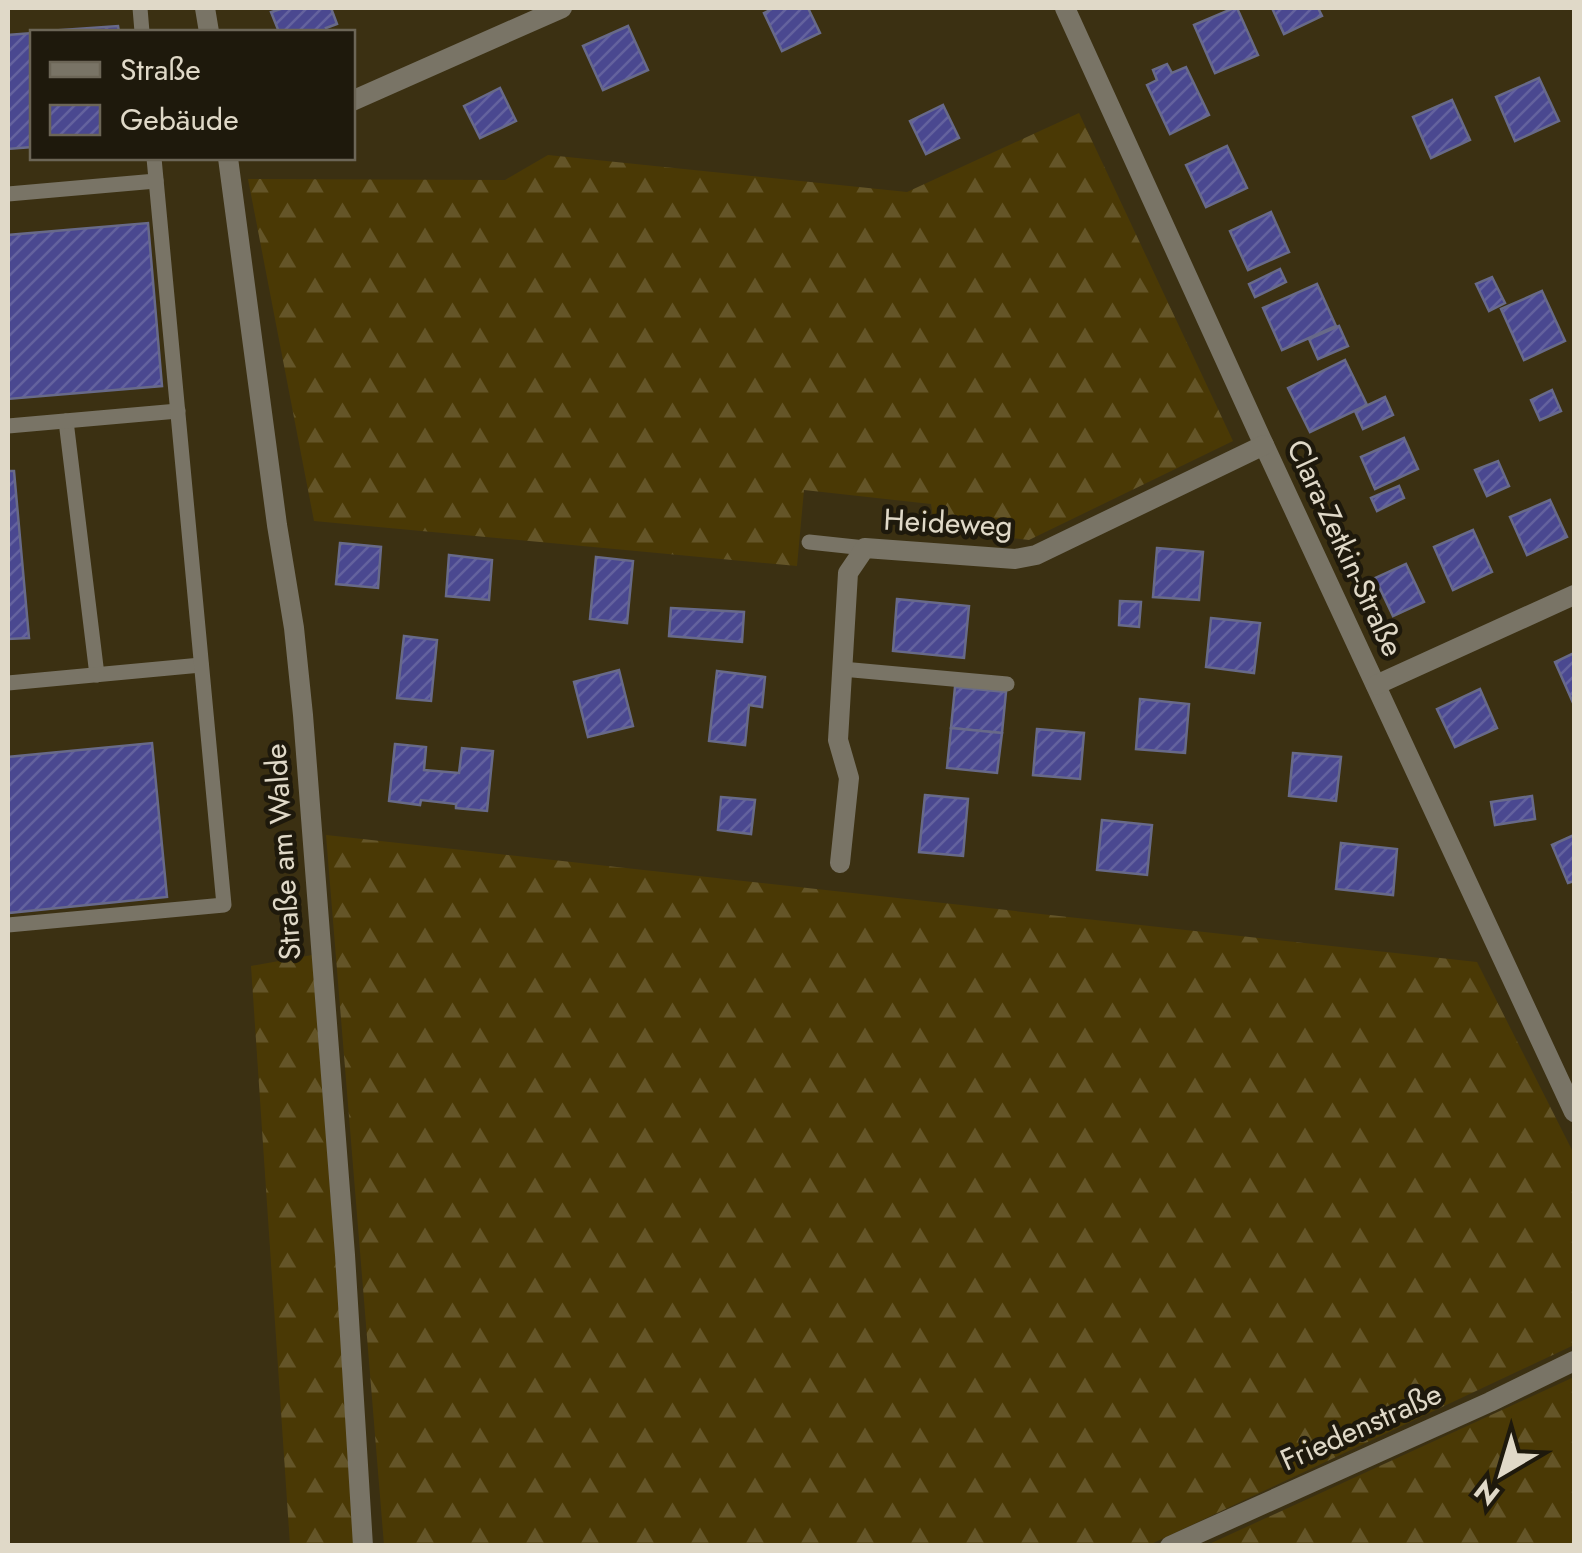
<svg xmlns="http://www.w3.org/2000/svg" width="1582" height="1553" viewBox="0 0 1582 1553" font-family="Jost,sans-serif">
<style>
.forest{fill:url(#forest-firs)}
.building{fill:url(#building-hatch);stroke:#686a89;stroke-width:2.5}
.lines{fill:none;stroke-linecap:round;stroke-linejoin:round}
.service{stroke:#797466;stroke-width:15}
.minor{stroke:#797466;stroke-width:20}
.labels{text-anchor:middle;stroke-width:9;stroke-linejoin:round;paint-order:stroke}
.street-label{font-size:30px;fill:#e0d9c8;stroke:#1e190c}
</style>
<defs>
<pattern id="forest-firs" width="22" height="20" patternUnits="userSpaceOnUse" patternTransform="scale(2.5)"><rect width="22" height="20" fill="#4a3905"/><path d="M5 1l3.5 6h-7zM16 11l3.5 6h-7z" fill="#645528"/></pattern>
<pattern id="building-hatch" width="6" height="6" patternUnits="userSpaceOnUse" patternTransform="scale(2.5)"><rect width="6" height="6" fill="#4a4890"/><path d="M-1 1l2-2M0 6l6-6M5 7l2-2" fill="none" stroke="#64629e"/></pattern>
</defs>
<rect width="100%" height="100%" fill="#3b3012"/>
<g class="forest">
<path d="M1079 113 1233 441 1029 540 935 530 931 504 804 490 797 566 314 521 248 179 505 180 548 155 907 192Z"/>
<path d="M326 835 1477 962 1574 1154V1345L1149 1545H384Z"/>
<path d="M312 955 358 1545H290L251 966Z"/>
<path d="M1574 1377V1545H1207Z"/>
</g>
<g class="building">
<path d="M284 8H331L337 24 326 28 328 32H279L271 12Z"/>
<path d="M774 8H808L820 33 782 51 764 13Z"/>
<path d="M1234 8H1237L1258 55 1215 73 1194 25Z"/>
<path d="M1272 8H1318L1322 16 1284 34Z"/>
<path d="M118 26 119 32H33Z"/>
<path d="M628 26 648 70 603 90 583 46Z"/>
<path d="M32 33V147L8 149V35Z"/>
<path d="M1167 64 1172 73 1186 67 1209 115 1170 134 1147 85 1157 80 1153 70Z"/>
<path d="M1539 78 1559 121 1515 141 1496 97Z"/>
<path d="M500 88 516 121 480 138 464 106Z"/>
<path d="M1452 100 1470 140 1431 158 1413 117Z"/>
<path d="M943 105 959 138 926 154 910 121Z"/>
<path d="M1227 146 1247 188 1206 207 1186 165Z"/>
<path d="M1271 212 1289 252 1248 270 1230 231Z"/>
<path d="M148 223 162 386 8 399V235Z"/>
<path d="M1280 269 1286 282 1255 297 1249 284Z"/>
<path d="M1492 277 1505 303 1489 311 1476 284Z"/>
<path d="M1317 284 1336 326 1282 350 1263 308Z"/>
<path d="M1542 291 1565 341 1524 360 1501 309Z"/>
<path d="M1339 326 1348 346 1318 359 1309 339Z"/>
<path d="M1345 360 1367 405 1310 432 1288 388Z"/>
<path d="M1552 390 1561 411 1540 420 1531 400Z"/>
<path d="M1385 397 1393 415 1363 429 1355 411Z"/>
<path d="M1404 438 1418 469 1375 489 1361 457Z"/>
<path d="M1498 461 1509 486 1487 496 1475 470Z"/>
<path d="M8 471H14L29 638 8 639Z"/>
<path d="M1399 486 1404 498 1377 511 1371 498Z"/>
<path d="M1550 500 1567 537 1527 555 1510 517Z"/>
<path d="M1473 530 1492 572 1453 590 1434 547Z"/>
<path d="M340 543 381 547 378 588 336 584Z"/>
<path d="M1157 548 1203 552 1199 600 1153 597Z"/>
<path d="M449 555 492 560 489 600 446 596Z"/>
<path d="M596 557 633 561 627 623 590 619Z"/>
<path d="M1406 564 1424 602 1393 616 1375 578Z"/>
<path d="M897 599 969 606 964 658 893 651Z"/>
<path d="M1120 601 1141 602 1139 627 1119 625Z"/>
<path d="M671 608 744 612 742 642 669 636Z"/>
<path d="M1211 618 1260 623 1254 673 1206 667Z"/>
<path d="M404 636 437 640 431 701 397 698Z"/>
<path d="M1574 653V705L1555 662Z"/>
<path d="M619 670 633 726 588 737 574 682Z"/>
<path d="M717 671 765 677 762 707 749 705 745 745 709 741Z"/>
<path d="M955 687 1006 692 1002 733 951 728Z"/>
<path d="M1480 689 1497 728 1455 747 1437 709Z"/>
<path d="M1140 699 1189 704 1185 753 1136 749Z"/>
<path d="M951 728 1002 733 997 773 947 768Z"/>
<path d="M1037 729 1084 733 1080 779 1033 775Z"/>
<path d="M152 743 167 897 8 913V757Z"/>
<path d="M395 744 426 747 424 770 459 773 462 748 493 751 487 811 456 808V804L421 800 420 805 389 801Z"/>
<path d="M1293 753 1341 757 1336 801 1289 796Z"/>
<path d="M925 795 968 799 963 856 919 852Z"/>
<path d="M1532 796 1535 819 1495 825 1491 802Z"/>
<path d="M721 797 755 800 751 834 718 830Z"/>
<path d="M1102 820 1152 825 1147 875 1097 870Z"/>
<path d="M1574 835V881L1568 883 1552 845Z"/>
<path d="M1341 843 1397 849 1393 895 1336 889Z"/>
</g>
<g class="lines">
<g class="service">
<path d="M140 8 142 32"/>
<path d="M8 194 156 181"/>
<path d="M66 421 97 675"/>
<path d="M8 426 178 411"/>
<path d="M809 542 865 548"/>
<path d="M842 669 1007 684"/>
<path d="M8 683 201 665"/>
<path d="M8 925 224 905 154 158"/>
</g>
<g class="minor">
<path d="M205 8 209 32"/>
<path d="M1065 8 1264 445 1574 1112"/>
<path d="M352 101 562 8"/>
<path d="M228 158 277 525 294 628 303 715 345 1255 363 1546"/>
<path d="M1376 685 1574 595"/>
<path d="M840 863 849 778 838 740 848 573 865 548 1015 559 1036 555 1264 445"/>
<path d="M1170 1546 1490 1402 1574 1361"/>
</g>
</g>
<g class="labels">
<g class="street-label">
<text transform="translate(948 523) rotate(3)" y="10">Heideweg</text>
<text transform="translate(1345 548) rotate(65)" y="10">Clara-Zetkin-Straße</text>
<text transform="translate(283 852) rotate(-94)" y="10">Straße am Walde</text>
<text transform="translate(1361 1427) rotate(-24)" y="10">Friedenstraße</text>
</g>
</g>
<rect width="1582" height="1553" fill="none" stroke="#e0d9c8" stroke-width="20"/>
<rect x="30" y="30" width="325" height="130" fill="#1e190c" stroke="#6c6657" stroke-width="2.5"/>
<rect x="50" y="62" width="50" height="15" fill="#797466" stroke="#6c6657" stroke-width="2.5"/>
<text x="120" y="80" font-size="30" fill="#e0d9c8">Straße</text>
<rect x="50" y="105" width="50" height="30" fill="url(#building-hatch)" stroke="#6c6657" stroke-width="2.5"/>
<text x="120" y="130" font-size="30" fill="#e0d9c8">Gebäude</text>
<g transform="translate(1502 1473) rotate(218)" stroke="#1e190c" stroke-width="8" paint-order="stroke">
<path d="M0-8L18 38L0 25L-18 38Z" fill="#e0d9c8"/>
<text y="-15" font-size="28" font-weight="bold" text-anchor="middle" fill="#e0d9c8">N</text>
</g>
</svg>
